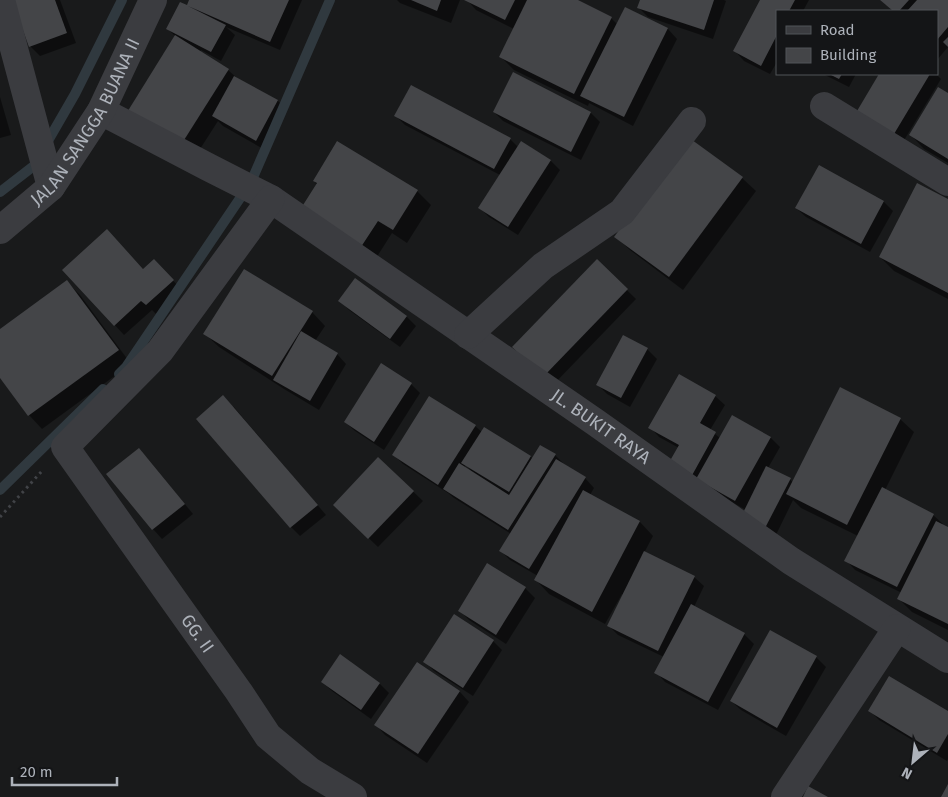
<svg xmlns="http://www.w3.org/2000/svg" width="948" height="797" viewBox="0 0 948 797" font-family="'Fira Sans',sans-serif">
<style>
.shadow{fill:#0007;fill-rule:evenodd}
.lines{fill:none;stroke-linecap:round;stroke-linejoin:round}
.stream{stroke:#30393f;stroke-width:10}
.building{fill:#444548}
.path{stroke:#414347;stroke-width:3;stroke-dasharray:2.5 4;stroke-linecap:butt}
.minor{stroke:#3b3c40;stroke-width:28}
.labels{text-anchor:middle;stroke-width:4;stroke-linejoin:round;paint-order:stroke}
.street-label{font-size:18px;fill:#adb2ba;stroke:#141517}
</style>
<rect width="100%" height="100%" fill="#191a1b"/>
<g class="shadow">
<path d="M13 0H60L76 43 40 56 30 46Z"/>
<path d="M190 0H302L280 50 226 27 235 35 221 61 201 50 200 52 228 70 237 78 278 101 287 110 265 150 223 126 218 121 193 160 141 127 176 37 168 29 187 7Z"/>
<path d="M397 0H460L451 23 400 3Z"/>
<path d="M467 0H575L611 18 617 24 626 8 668 29 677 39 633 126 589 103 588 106 514 70 501 57 514 29 476 10Z"/>
<path d="M641 0H724L726 1 713 39 648 17 639 8Z"/>
<path d="M761 0H809L803 11H777V62L770 74 744 61 735 51Z"/>
<path d="M880 0H948V47L937 60V11H893Z"/>
<path d="M513 73 591 113 600 122 581 160 503 121 494 112Z"/>
<path d="M823 74H856L849 87Z"/>
<path d="M881 74H936L941 79 903 142 859 111Z"/>
<path d="M948 95V163L924 149 911 135Z"/>
<path d="M0 97 11 135 0 138Z"/>
<path d="M396 116 510 139 518 147 522 142 551 161 560 170 518 235 489 217 479 207 500 175 405 125Z"/>
<path d="M689 138 742 178 756 191 683 290 630 250 616 237Z"/>
<path d="M819 167 884 202 893 211 870 252 806 217 796 208Z"/>
<path d="M314 181 417 191 431 205 407 243 392 233 373 263Z"/>
<path d="M948 200V299L894 271 880 257Z"/>
<path d="M116 240 144 270H163L182 290 156 314 152 310 124 335 64 270Z"/>
<path d="M597 261 636 299 553 385 514 347Z"/>
<path d="M356 280 407 317 416 326 400 347 349 310 340 301Z"/>
<path d="M67 282 80 295 131 364 42 429 29 415 0 376V331Z"/>
<path d="M312 312 325 326 315 341 337 354 346 364 319 410 284 389 219 347 205 334Z"/>
<path d="M624 337 647 349 657 359 630 407 607 394 598 385Z"/>
<path d="M411 384 420 393 384 450 355 431 345 422Z"/>
<path d="M715 396 725 405 710 430 720 438 732 416 771 438 780 447 768 468 790 479 793 483 900 419 914 432 885 490 933 515 943 524 942 525 948 528V630L912 612 899 599 902 593 855 570 846 560 858 536 801 508 793 500 774 539 746 510 707 488 678 475 679 448 659 437 650 427Z"/>
<path d="M233 406 326 515 300 536 291 527Z"/>
<path d="M475 426 482 432 531 457 533 459 555 455 565 465 585 478 594 488 590 495 640 522 653 536 644 553 694 577 704 586 694 607 744 634 754 644 718 710 665 682 656 672 664 657 618 635 609 626 624 595 622 594 605 624 549 594 536 580 538 576 510 560 501 551 511 534 454 498 448 493 403 464 394 455ZM466 465 472 472 464 468Z"/>
<path d="M139 450 148 459 193 514 162 539 153 529 108 474Z"/>
<path d="M378 458 423 501 378 547 334 505Z"/>
<path d="M488 565 525 588 535 598 506 644 469 620 460 611Z"/>
<path d="M771 632 816 657 826 667 786 736 741 710 731 701Z"/>
<path d="M493 641 502 650 473 696 434 671 425 662Z"/>
<path d="M417 664 460 692 469 702 427 763 385 735 376 725Z"/>
<path d="M322 682 379 683 389 693 371 719 332 691Z"/>
<path d="M870 711 948 712V759L947 761 879 720Z"/>
</g>
<g class="lines">
<g class="stream">
<path d="M45 146 75 94 122 0"/>
<path d="M0 192 35 165 38 158"/>
<path d="M119 374 126 367 251 182 330 0"/>
<path d="M0 490 103 389"/>
</g>
</g>
<g class="building">
<path d="M12 0H55L67 33 29 47Z"/>
<path d="M189 0H289L270 42 188 6 226 25 211 52 166 29 180 2 187 5Z"/>
<path d="M411 0H441L437 11Z"/>
<path d="M464 0H515L505 20Z"/>
<path d="M527 0H578L612 17 574 94 499 57Z"/>
<path d="M640 0H714L704 30 637 8Z"/>
<path d="M760 0H795L789 11H777V35L761 66 733 51Z"/>
<path d="M880 0H909L899 11H893Z"/>
<path d="M917 0H948V27L937 40V11H907Z"/>
<path d="M625 7 668 28 624 117 580 96Z"/>
<path d="M175 35 229 69 179 148 126 114Z"/>
<path d="M948 37V47L943 42Z"/>
<path d="M513 72 591 112 571 152 493 112Z"/>
<path d="M829 74H842L839 79Z"/>
<path d="M879 74H930L894 134 857 111Z"/>
<path d="M234 76 278 100 256 141 212 116Z"/>
<path d="M411 85 511 138 494 169 394 116Z"/>
<path d="M938 87 948 93V159L909 135Z"/>
<path d="M688 137 743 177 669 277 614 237Z"/>
<path d="M337 141 418 190 393 230 378 221 359 250 298 213 317 183 313 181Z"/>
<path d="M521 141 551 160 508 227 478 208Z"/>
<path d="M819 165 884 201 861 244 795 208Z"/>
<path d="M917 183 948 199V293L879 257Z"/>
<path d="M107 229 143 269 154 259 174 280 146 305 141 301 114 326 62 270Z"/>
<path d="M597 259 628 289 543 377 512 347Z"/>
<path d="M244 269 313 311 272 376 203 334Z"/>
<path d="M355 278 407 316 390 339 338 301Z"/>
<path d="M67 280 119 350 28 416 0 378V329Z"/>
<path d="M301 331 338 353 310 401 273 380Z"/>
<path d="M623 335 648 348 621 398 596 385Z"/>
<path d="M381 363 412 383 374 442 344 422Z"/>
<path d="M679 374 716 395 700 423 716 432 690 479 667 466 679 445 648 428Z"/>
<path d="M840 387 901 418 847 525 786 494Z"/>
<path d="M223 395 318 505 290 528 196 419Z"/>
<path d="M429 396 476 425 438 485 392 455Z"/>
<path d="M732 415 771 437 735 501 696 479Z"/>
<path d="M484 427 531 456 509 492 461 463Z"/>
<path d="M540 445 556 454 508 530 443 489 459 463 509 495Z"/>
<path d="M139 448 185 504 152 530 106 474Z"/>
<path d="M378 457 414 491 368 539 333 505Z"/>
<path d="M556 459 586 477 529 569 499 551Z"/>
<path d="M766 466 791 478 764 530 740 519Z"/>
<path d="M882 487 934 514 897 587 844 561Z"/>
<path d="M583 490 640 521 592 612 534 580Z"/>
<path d="M936 521 948 527V624L897 599Z"/>
<path d="M644 551 695 576 658 651 607 626Z"/>
<path d="M487 563 526 587 496 635 458 611Z"/>
<path d="M691 604 745 633 708 702 654 673Z"/>
<path d="M454 614 494 640 463 688 423 662Z"/>
<path d="M770 630 817 656 777 728 730 701Z"/>
<path d="M340 654 380 683 361 710 321 682Z"/>
<path d="M417 662 460 691 418 754 374 725Z"/>
<path d="M889 676 948 711V734L937 753 868 711Z"/>
<path d="M948 784V797H941Z"/>
<path d="M808 786 828 797H803Z"/>
</g>
<g class="lines">
<path class="path" d="M0 517 42 471"/>
<g class="minor">
<path d="M1 0 51 187"/>
<path d="M824 106 948 182"/>
<path id="s1" d="M101 111 208 167 271 199 595 422 791 561 948 659"/>
<path id="s2" d="M271 199 160 351 65 447 239 692 268 736 310 771 353 797"/>
<path id="s3" d="M0 230 51 187 101 111 153 0"/>
<path d="M468 335 543 266 622 212 692 121"/>
<path d="M785 797 897 628"/>
</g>
</g>
<g class="labels">
<g class="street-label">
<text dy="6" stroke="none"><textPath href="#s3" startOffset="140">JALAN SANGGA BUANA II</textPath></text>
<text dy="6" stroke="none"><textPath href="#s1" startOffset="592">JL. BUKIT RAYA</textPath></text>
<text dy="6" stroke="none"><textPath href="#s2" startOffset="552">GG. II</textPath></text>
</g>
</g>
<rect x="776" y="10" width="162" height="65" fill="#141517" stroke="#515458"/>
<rect x="786" y="26" width="25" height="8" fill="#3b3c40" stroke="#515458"/>
<text x="820" y="35" font-size="15" fill="#adb2ba">Road</text>
<rect x="786" y="48" width="25" height="15" fill="#444548" stroke="#515458"/>
<text x="820" y="60" font-size="15" fill="#adb2ba">Building</text>
<g transform="translate(913 762) rotate(208)" stroke="#141517" stroke-width="4" paint-order="stroke">
<path d="M0-4L9 19L0 12L-9 19Z" fill="#adb2ba"/>
<text y="-8" font-size="14" font-weight="bold" text-anchor="middle" fill="#adb2ba">N</text>
</g>
<path d="M12 777v8h105v-8" fill="none" stroke="#adb2ba" stroke-width="2.5"/>
<text x="20" y="777" font-size="15" fill="#adb2ba" stroke="#141517" stroke-width="4" paint-order="stroke">20 m</text>
</svg>
